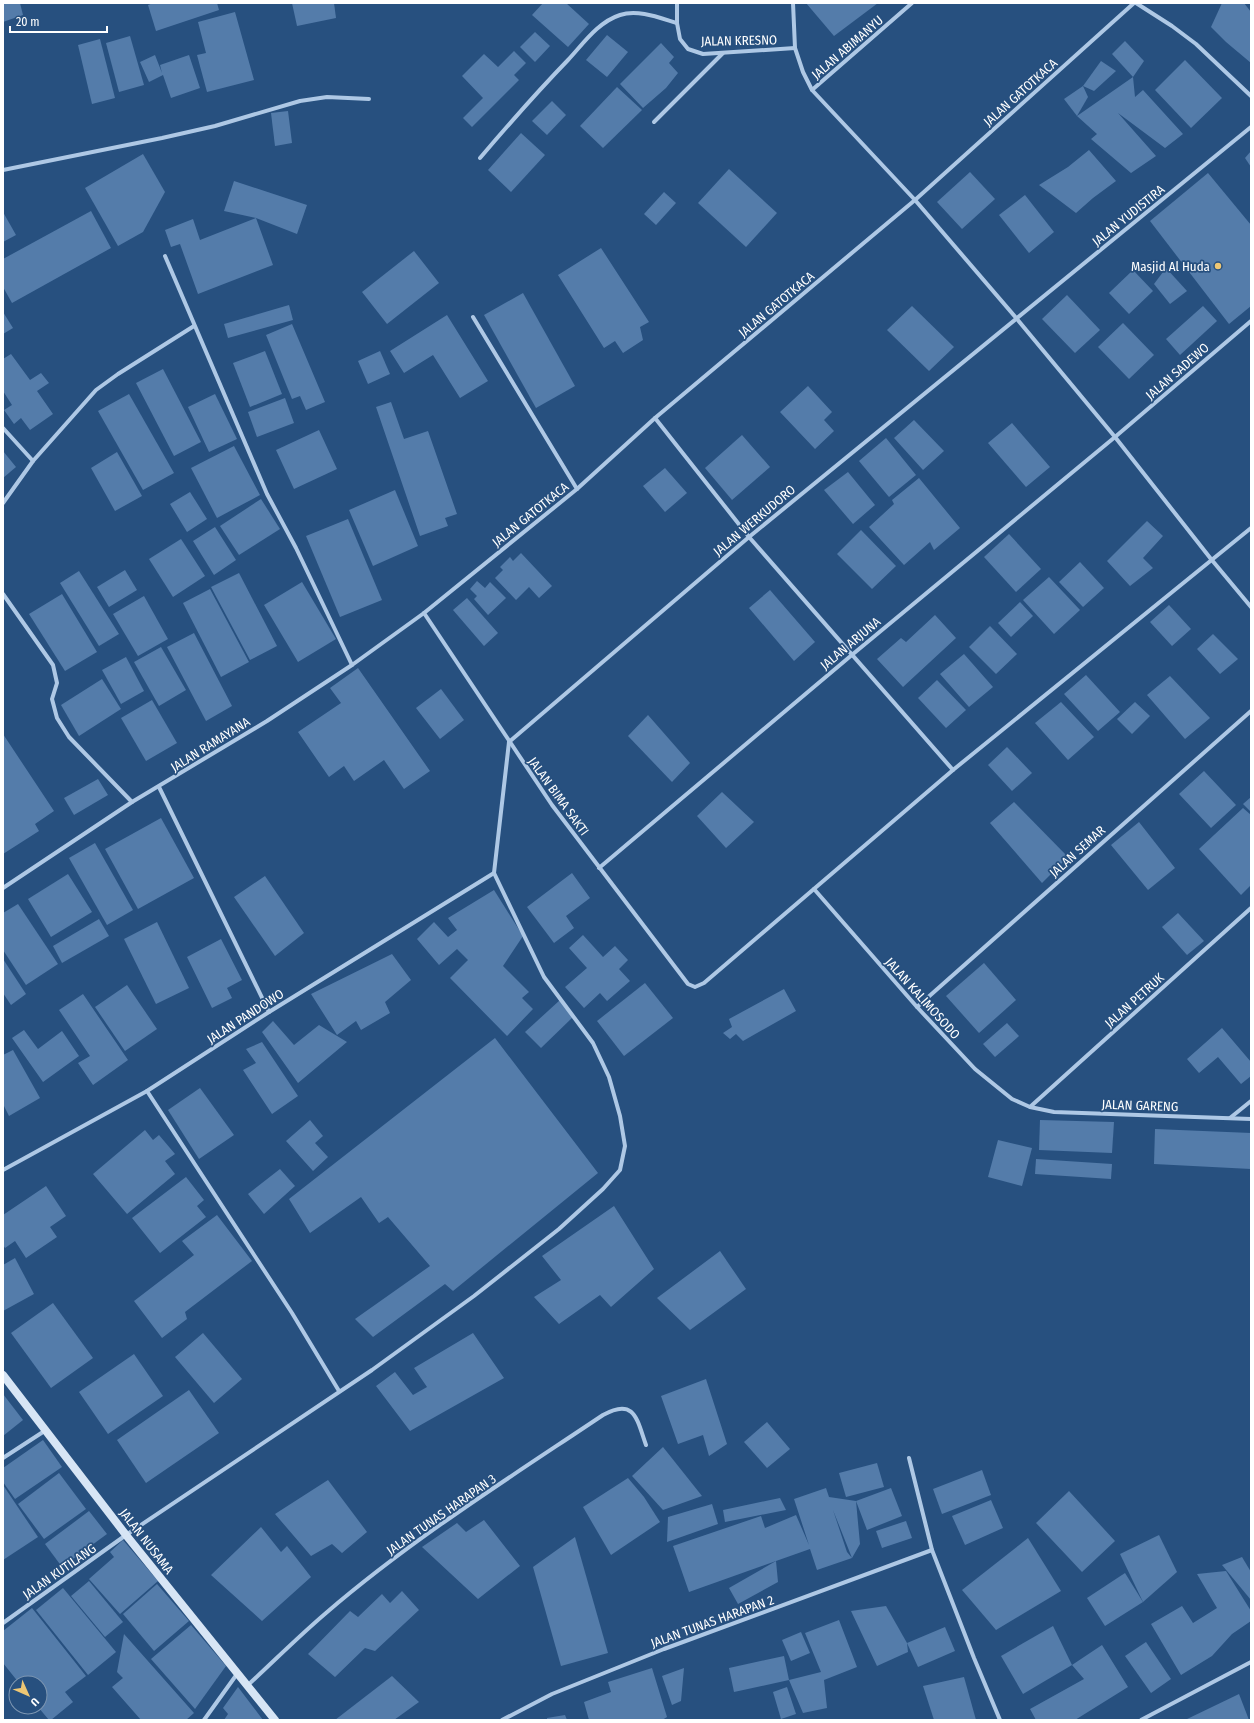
<svg xmlns="http://www.w3.org/2000/svg" width="1254" height="1723" viewBox="0 0 1254 1723" font-family="'Fira Sans Condensed',sans-serif">
<style>
.building{fill:#547caa}
.lines{fill:none;stroke-linecap:round;stroke-linejoin:round}
.street{stroke:#aec8e5;stroke-width:4}
.secondary{stroke:#d7e5f5;stroke-width:8}
.poi-dot{fill:#eec774;stroke:#27507f;stroke-width:1.5}
.labels{text-anchor:middle;stroke-width:3.5;stroke-linejoin:round;paint-order:stroke}
.street-label{font-size:13px;fill:#fff;stroke:#27507f}
.poi-label{font-size:13px;fill:#fff;stroke:#27507f;text-anchor:end}
</style>
<rect width="100%" height="100%" fill="#27507f"/>
<g class="building">
<path d="M3 3H20L23 15 3 22Z"/>
<path d="M153 3H217L219 10 156 31 148 5Z"/>
<path d="M292 3H334L336 18 297 26Z"/>
<path d="M543 3H566L589 24 568 47 532 15Z"/>
<path d="M806 3H878L834 36Z"/>
<path d="M1222 3H1244L1251 12V63L1226 42 1211 27Z"/>
<path d="M235 12 254 80 207 92 197 55 206 53 198 22Z"/>
<path d="M535 32 550 46 535 62 520 47Z"/>
<path d="M607 35 628 52 607 77 586 60Z"/>
<path d="M130 36 144 85 119 92 106 43Z"/>
<path d="M100 39 115 98 92 104 78 45Z"/>
<path d="M1125 41 1144 61 1133 77 1112 54Z"/>
<path d="M661 43 674 57 669 63 678 73 666 88 643 108 620 84Z"/>
<path d="M514 51 526 63 514 75 519 80 472 127 463 118 483 98 462 76 484 54 498 67Z"/>
<path d="M155 55 162 73 160 65 189 55 200 88 171 98 163 75 149 82 140 62Z"/>
<path d="M1185 60 1222 98 1191 128 1155 90Z"/>
<path d="M1101 61 1116 71 1094 91 1083 86Z"/>
<path d="M1133 77 1135 97 1143 90 1183 134 1165 148 1118 113 1156 156 1131 173 1091 139 1097 134 1077 116Z"/>
<path d="M1083 86 1088 97 1077 116 1064 99Z"/>
<path d="M617 87 642 110 603 148 580 126Z"/>
<path d="M552 101 566 115 547 135 532 121Z"/>
<path d="M288 111 292 143 275 146 271 113Z"/>
<path d="M521 133 545 155 511 192 488 170Z"/>
<path d="M1089 150 1116 181 1093 198 1076 213 1039 185 1068 167Z"/>
<path d="M1251 151V167L1245 158Z"/>
<path d="M143 154 165 192 143 232 118 246 85 188Z"/>
<path d="M729 169 777 213 746 247 698 203Z"/>
<path d="M970 172 995 199 962 229 937 202Z"/>
<path d="M1208 173 1251 225V306L1229 324 1150 221Z"/>
<path d="M234 181 307 205 297 234 256 218 273 265 198 294 180 244 171 247 165 230 193 219 200 240 256 218 224 211Z"/>
<path d="M664 192 676 203 656 225 644 214Z"/>
<path d="M1025 195 1054 232 1029 253 999 215Z"/>
<path d="M91 211 111 248 12 303 3 287V259Z"/>
<path d="M3 212 16 235 3 242Z"/>
<path d="M601 248 649 322 640 327 643 340 623 353 615 341 604 348 558 275Z"/>
<path d="M414 251 439 283 387 324 362 292Z"/>
<path d="M1166 268 1187 291 1170 304 1154 284Z"/>
<path d="M1133 270 1153 291 1129 314 1109 293Z"/>
<path d="M523 293 575 386 536 408 484 315Z"/>
<path d="M1067 295 1100 330 1075 353 1042 319Z"/>
<path d="M289 305 293 320 228 338 224 324Z"/>
<path d="M912 306 954 347 929 371 887 330Z"/>
<path d="M1203 306 1217 321 1180 355 1166 339Z"/>
<path d="M3 312 13 328 3 334Z"/>
<path d="M447 315 488 381 460 398 433 355 404 373 390 351Z"/>
<path d="M1123 323 1154 355 1129 379 1098 347Z"/>
<path d="M292 324 325 402 306 410 300 396 292 399 266 335Z"/>
<path d="M265 351 282 394 250 407 233 363Z"/>
<path d="M380 351 390 374 368 384 358 361Z"/>
<path d="M11 354 30 380 41 373 49 383 37 391 53 414 30 430 21 418 14 424 4 410 12 405 3 391V359Z"/>
<path d="M163 369 201 442 174 456 136 383Z"/>
<path d="M808 386 832 412 824 420 834 431 815 449 780 412Z"/>
<path d="M129 394 174 473 143 490 98 411Z"/>
<path d="M215 394 237 439 209 452 188 407Z"/>
<path d="M285 398 294 423 257 437 248 412Z"/>
<path d="M391 402 404 439 428 431 457 514 445 518 448 526 420 536 376 407Z"/>
<path d="M914 420 944 451 923 470 894 438Z"/>
<path d="M1012 423 1050 467 1026 487 988 443Z"/>
<path d="M319 430 337 469 294 489 276 450Z"/>
<path d="M742 435 770 467 732 500 705 468Z"/>
<path d="M886 438 916 475 889 497 859 461Z"/>
<path d="M234 446 260 495 217 518 191 468Z"/>
<path d="M3 451 16 467 3 478Z"/>
<path d="M117 452 142 496 115 511 91 468Z"/>
<path d="M665 468 687 493 665 512 643 486Z"/>
<path d="M848 472 875 505 853 524 824 490Z"/>
<path d="M919 478 960 528 934 550 930 542 904 565 869 527 894 504 892 500Z"/>
<path d="M395 490 418 546 373 566 349 510Z"/>
<path d="M190 492 207 519 187 532 170 504Z"/>
<path d="M261 499 280 529 239 555 220 526Z"/>
<path d="M348 519 382 600 340 617 306 536Z"/>
<path d="M1147 521 1163 536 1143 558 1153 568 1130 586 1107 561Z"/>
<path d="M215 527 236 560 214 575 193 541Z"/>
<path d="M861 530 896 566 872 589 837 554Z"/>
<path d="M1009 534 1041 569 1016 592 984 557Z"/>
<path d="M181 539 205 576 173 597 149 559Z"/>
<path d="M521 553 552 586 539 598 529 587 516 600 495 578 503 570 500 567 510 557 513 561Z"/>
<path d="M1080 562 1104 588 1083 607 1059 582Z"/>
<path d="M125 570 137 590 109 607 97 587Z"/>
<path d="M79 571 119 634 99 646 60 583Z"/>
<path d="M239 573 277 646 250 660 211 587Z"/>
<path d="M1049 577 1080 610 1054 634 1023 600Z"/>
<path d="M477 581 485 588 490 582 506 598 488 615 474 599 477 596 470 589Z"/>
<path d="M302 582 336 639 298 662 264 605Z"/>
<path d="M210 589 249 662 221 677 183 603Z"/>
<path d="M770 590 815 642 794 661 749 608Z"/>
<path d="M62 594 97 652 65 671 29 614Z"/>
<path d="M144 596 168 639 138 656 113 614Z"/>
<path d="M467 598 498 633 484 646 453 610Z"/>
<path d="M1020 602 1033 616 1011 637 998 623Z"/>
<path d="M1169 605 1191 629 1172 646 1150 622Z"/>
<path d="M935 615 956 638 903 687 877 659 901 638 906 642Z"/>
<path d="M990 626 1017 654 996 674 969 647Z"/>
<path d="M194 633 232 706 206 721 167 647Z"/>
<path d="M1213 634 1238 659 1220 674 1197 649Z"/>
<path d="M161 647 186 690 159 706 134 662Z"/>
<path d="M964 654 993 687 969 707 940 674Z"/>
<path d="M126 657 144 691 121 704 102 670Z"/>
<path d="M358 668 430 771 404 789 384 760 354 781 344 766 329 777 298 732 341 703 330 688Z"/>
<path d="M1086 675 1120 712 1098 731 1064 694Z"/>
<path d="M1170 676 1210 718 1185 739 1147 695Z"/>
<path d="M102 679 121 709 79 736 61 705Z"/>
<path d="M937 680 966 710 946 728 918 698Z"/>
<path d="M441 689 464 720 440 739 416 708Z"/>
<path d="M152 700 177 743 146 761 121 718Z"/>
<path d="M1061 702 1094 737 1068 760 1035 723Z"/>
<path d="M1135 702 1150 716 1132 734 1117 719Z"/>
<path d="M648 715 690 763 672 782 628 736Z"/>
<path d="M3 734 54 811 35 824 39 831 3 854Z"/>
<path d="M1007 747 1032 773 1012 791 988 765Z"/>
<path d="M1204 771 1236 805 1211 828 1179 794Z"/>
<path d="M98 779 108 795 74 815 64 798Z"/>
<path d="M722 792 754 822 726 848 697 816Z"/>
<path d="M1251 797V812L1243 804Z"/>
<path d="M1014 802 1068 857 1042 883 990 823Z"/>
<path d="M1243 808 1251 815V885L1241 895 1199 849Z"/>
<path d="M161 818 194 878 138 909 105 849Z"/>
<path d="M1139 822 1175 868 1148 890 1111 845Z"/>
<path d="M95 843 133 910 107 925 69 858Z"/>
<path d="M572 873 590 898 566 916 574 928 554 943 527 907Z"/>
<path d="M68 874 92 912 51 937 28 899Z"/>
<path d="M265 876 304 933 275 956 234 897Z"/>
<path d="M494 890 523 936 503 966 529 992 522 998 533 1009 507 1036 450 978 468 960 457 949 439 965 417 939 434 922 448 937 457 930 448 918Z"/>
<path d="M18 904 58 964 26 985 3 950V913Z"/>
<path d="M1178 913 1204 941 1187 955 1162 927Z"/>
<path d="M99 919 109 936 62 963 53 946Z"/>
<path d="M157 922 189 988 156 1004 124 939Z"/>
<path d="M583 935 603 957 615 946 628 960 619 969 630 981 607 1001 600 993 584 1008 565 987 587 968 569 948Z"/>
<path d="M221 939 242 980 227 988 232 998 212 1008 187 957Z"/>
<path d="M392 954 411 980 385 1002 390 1013 361 1030 356 1021 337 1035 311 994Z"/>
<path d="M3 959 26 994 11 1005 3 993Z"/>
<path d="M984 963 1016 1000 979 1033 946 996Z"/>
<path d="M645 983 673 1018 624 1056 597 1021Z"/>
<path d="M127 985 157 1029 125 1051 95 1007Z"/>
<path d="M784 989 796 1011 743 1041 736 1034 730 1039 723 1033 732 1027 729 1019Z"/>
<path d="M83 994 128 1060 93 1085 78 1063 90 1056 59 1010Z"/>
<path d="M560 1000 573 1017 541 1048 525 1032Z"/>
<path d="M273 1021 294 1045 319 1025 347 1042 298 1083 262 1032Z"/>
<path d="M1007 1023 1019 1036 995 1057 983 1044Z"/>
<path d="M1222 1028 1251 1062V1076L1241 1084 1218 1057 1199 1073 1187 1059Z"/>
<path d="M24 1030 38 1049 62 1031 79 1056 43 1082 12 1038Z"/>
<path d="M495 1038 598 1173 453 1291 445 1284 373 1337 355 1319 430 1266 388 1217 379 1223 361 1197 310 1233 289 1199Z"/>
<path d="M262 1042 298 1096 272 1114 243 1070 256 1063 246 1049Z"/>
<path d="M13 1050 40 1098 9 1116 3 1104V1055Z"/>
<path d="M200 1088 234 1135 199 1159 168 1110Z"/>
<path d="M310 1120 323 1136 315 1143 328 1157 313 1171 286 1141Z"/>
<path d="M1040 1120 1114 1122 1112 1153 1039 1150Z"/>
<path d="M1155 1129 1251 1133V1169L1154 1164Z"/>
<path d="M145 1130 153 1140 159 1135 175 1154 165 1161 175 1174 127 1214 93 1174Z"/>
<path d="M998 1140 1032 1148 1022 1186 988 1177Z"/>
<path d="M1036 1159 1112 1164 1111 1179 1035 1174Z"/>
<path d="M280 1169 295 1186 264 1214 248 1194Z"/>
<path d="M186 1177 204 1200 197 1206 206 1217 160 1253 132 1218Z"/>
<path d="M46 1186 66 1216 50 1227 57 1237 26 1258 15 1241 5 1248 3 1245V1215Z"/>
<path d="M614 1206 654 1269 611 1307 600 1295 559 1324 534 1297 561 1280 542 1256Z"/>
<path d="M217 1215 252 1261 185 1312 187 1319 162 1338 134 1301 194 1255 182 1241Z"/>
<path d="M720 1251 746 1289 690 1330 657 1298Z"/>
<path d="M15 1258 34 1294 3 1311V1265Z"/>
<path d="M53 1303 93 1358 51 1388 11 1333Z"/>
<path d="M203 1333 242 1379 214 1403 175 1357Z"/>
<path d="M473 1333 504 1378 410 1431 376 1386 395 1372 413 1395 427 1387 414 1368Z"/>
<path d="M134 1354 163 1396 108 1434 79 1392Z"/>
<path d="M706 1379 727 1444 709 1456 703 1435 678 1444 661 1396Z"/>
<path d="M189 1390 219 1433 146 1483 117 1440Z"/>
<path d="M3 1394 23 1420 3 1436Z"/>
<path d="M767 1422 790 1449 767 1468 744 1442Z"/>
<path d="M43 1440 62 1467 15 1499 3 1482V1468Z"/>
<path d="M663 1447 702 1496 663 1510 632 1476Z"/>
<path d="M877 1463 884 1487 846 1497 839 1473Z"/>
<path d="M982 1470 991 1495 942 1514 933 1489Z"/>
<path d="M59 1473 86 1509 44 1539 18 1504Z"/>
<path d="M628 1478 644 1497 660 1522 611 1555 583 1507Z"/>
<path d="M328 1480 367 1532 342 1553 332 1544 311 1556 275 1514Z"/>
<path d="M3 1485 38 1537 3 1560Z"/>
<path d="M826 1488 829 1497 856 1501 891 1488 902 1516 867 1530 856 1501 860 1544 852 1558 833 1510 847 1552 852 1558 817 1570 810 1549 776 1561 778 1582 738 1604 729 1588 776 1561 689 1592 673 1546 761 1516 765 1528 796 1515 809 1545 794 1499Z"/>
<path d="M1069 1491 1115 1541 1082 1572 1036 1523Z"/>
<path d="M780 1498 786 1510 725 1522 723 1510Z"/>
<path d="M991 1500 1003 1528 965 1545 952 1516Z"/>
<path d="M712 1504 718 1524 667 1542 668 1517Z"/>
<path d="M89 1511 107 1534 62 1567 45 1544Z"/>
<path d="M484 1520 520 1566 478 1599 422 1547 457 1523 466 1532Z"/>
<path d="M906 1521 912 1538 882 1548 876 1531Z"/>
<path d="M261 1527 281 1552 287 1546 311 1577 262 1621 211 1575Z"/>
<path d="M1159 1535 1177 1572 1143 1602 1120 1554Z"/>
<path d="M575 1537 608 1653 561 1666 533 1567Z"/>
<path d="M1028 1538 1061 1591 996 1630 962 1590Z"/>
<path d="M123 1540 158 1581 120 1614 89 1579 114 1557 110 1552Z"/>
<path d="M1242 1557 1251 1572V1600L1222 1565Z"/>
<path d="M1226 1571 1251 1611V1621L1232 1634 1212 1656 1181 1675 1151 1624 1182 1606 1193 1623 1217 1608 1197 1574Z"/>
<path d="M1125 1573 1143 1602 1105 1626 1087 1598Z"/>
<path d="M89 1581 123 1622 105 1637 71 1596Z"/>
<path d="M157 1584 189 1621 154 1651 123 1614Z"/>
<path d="M63 1588 116 1652 88 1675 36 1610Z"/>
<path d="M402 1591 419 1610 375 1651 365 1648 335 1677 308 1654 350 1611 358 1617 382 1594 390 1603Z"/>
<path d="M886 1606 907 1643 908 1652 877 1666 851 1611Z"/>
<path d="M32 1608 86 1676 65 1692 73 1702 51 1720H49L38 1707H40V1683H19L3 1663V1631Z"/>
<path d="M839 1620 857 1667 824 1680 827 1708 803 1713 789 1680 821 1672 805 1633Z"/>
<path d="M191 1625 226 1666 195 1709 151 1659Z"/>
<path d="M1053 1626 1072 1665 1023 1694 1001 1656Z"/>
<path d="M945 1627 955 1651 918 1667 907 1643Z"/>
<path d="M801 1632 810 1653 791 1661 782 1640Z"/>
<path d="M124 1634 194 1713 186 1720H141L112 1687 123 1678 117 1672Z"/>
<path d="M1146 1642 1171 1679 1151 1693 1125 1656Z"/>
<path d="M1102 1645 1128 1687 1075 1720H1036L1030 1709 1084 1679 1072 1665Z"/>
<path d="M784 1656 789 1680 734 1692 729 1668Z"/>
<path d="M652 1668 667 1717 662 1720H589L584 1702 611 1692 608 1682Z"/>
<path d="M684 1668 681 1701 672 1705 662 1676Z"/>
<path d="M392 1676 419 1702 394 1720H335Z"/>
<path d="M964 1677 976 1720H934L923 1686Z"/>
<path d="M238 1687 263 1720H224L228 1714 223 1708Z"/>
<path d="M787 1687 796 1714 781 1719 773 1692Z"/>
<path d="M1239 1694 1249 1720H1185Z"/>
<path d="M565 1715 567 1720H547V1718Z"/>
</g>
<g class="lines">
<g class="street">
<path d="M677 3V23L680 39 688 49 703 54 795 48"/>
<path d="M793 3 795 48 803 72 812 90 915 200 1017 319 1115 437 1211 559 1251 607"/>
<path d="M1136 3 1172 26 1196 44 1251 96"/>
<path d="M812 90 912 3"/>
<path d="M654 122 723 53"/>
<path d="M480 158C509 124 537 92 568 60 583 44 598 22 620 15 638 9 660 18 677 23"/>
<path d="M3 170 162 138 215 126 300 101 327 97 369 99"/>
<path d="M165 256 267 494 296 548 352 665"/>
<path d="M473 317 577 489"/>
<path d="M655 418 749 537 953 770"/>
<path d="M3 428 33 461"/>
<path d="M3 503 33 461 96 390 118 374 194 326"/>
<path d="M3 594 53 665 57 683 52 699 57 718 69 737 132 802"/>
<path d="M424 613 552 805 688 984 695 987 704 983 953 770 1251 528"/>
<path d="M509 742 749 537 1251 127"/>
<path d="M159 787 269 1012"/>
<path d="M599 868 853 654 1115 437 1251 321"/>
<path d="M3 888 132 802 267 721 352 665 424 613 577 489 655 418 915 200 1134 3"/>
<path d="M814 889 917 1007 975 1069 1012 1099 1030 1107 1054 1112 1251 1119"/>
<path d="M917 1007 1251 711"/>
<path d="M147 1091 292 1313 339 1391"/>
<path d="M1030 1107 1251 908"/>
<path d="M1230 1118 1251 1101"/>
<path d="M3 1170 147 1091 269 1012 494 873"/>
<path d="M3 1458 46 1430"/>
<path d="M909 1458 932 1550 974 1658 1000 1720"/>
<path d="M3 1623 126 1535 372 1370 474 1296 559 1229 603 1189 620 1170 625 1146 620 1116 609 1077 593 1043 544 977 494 873 509 742"/>
<path d="M248 1685C274 1661 299 1636 326 1613 412 1539 509 1478 603 1415 635 1397 637 1420 646 1445"/>
<path d="M204 1720 237 1674"/>
<path d="M502 1720 552 1694 664 1649 932 1550"/>
<path d="M1141 1720 1251 1662"/>
</g>
<path class="secondary" d="M3 1375 126 1535 275 1720"/>
</g>
<circle class="poi-dot" cx="1218" cy="266" r="4"/>
<g class="labels">
<g class="street-label">
<text transform="translate(739 40) rotate(-1)" y="5">JALAN KRESNO</text>
<text transform="translate(847 47) rotate(-41)" y="5">JALAN ABIMANYU</text>
<text transform="translate(1020 92) rotate(-42)" y="5">JALAN GATOTKACA</text>
<text transform="translate(1128 215) rotate(-39)" y="5">JALAN YUDISTIRA</text>
<text transform="translate(776 304) rotate(-40)" y="5">JALAN GATOTKACA</text>
<text transform="translate(1177 371) rotate(-41)" y="5">JALAN SADEWO</text>
<text transform="translate(530 514) rotate(-39)" y="5">JALAN GATOTKACA</text>
<text transform="translate(754 520) rotate(-40)" y="5">JALAN WERKUDORO</text>
<text transform="translate(850 643) rotate(-40)" y="5">JALAN ARJUNA</text>
<text transform="translate(210 744) rotate(-32)" y="5">JALAN RAMAYANA</text>
<text transform="translate(559 796) rotate(54)" y="5">JALAN BIMA SAKTI</text>
<text transform="translate(1077 851) rotate(-42)" y="5">JALAN SEMAR</text>
<text transform="translate(923 998) rotate(48)" y="5">JALAN KALIMOSODO</text>
<text transform="translate(1134 1000) rotate(-42)" y="5">JALAN PETRUK</text>
<text transform="translate(245 1016) rotate(-33)" y="5">JALAN PANDOWO</text>
<text transform="translate(1140 1105) rotate(2)" y="5">JALAN GARENG</text>
<text transform="translate(441 1514) rotate(-35)" y="5">JALAN TUNAS HARAPAN 3</text>
<text transform="translate(147 1541) rotate(52)" y="5">JALAN NUSAMA</text>
<text transform="translate(59 1571) rotate(-35)" y="5">JALAN KUTILANG</text>
<text transform="translate(712 1621) rotate(-20)" y="5">JALAN TUNAS HARAPAN 2</text>
</g>
<g class="poi-label">
<text x="1210" y="271">Masjid Al Huda</text>
</g>
</g>
<rect width="1254" height="1723" fill="none" stroke="#ffffff" stroke-width="8"/>
<g transform="translate(28 1695) rotate(135)"><circle r="19" fill="#27507f" stroke="#7d96b2"/>
<path d="M0-3L7 15L0 10L-7 15Z" fill="#eec774"/>
<text y="-6" font-size="11" font-weight="bold" text-anchor="middle" fill="#ffffff">U</text>
</g>
<path d="M10 26v6h97v-6" fill="none" stroke="#ffffff" stroke-width="2"/>
<text x="16" y="26" font-size="12" fill="#ffffff" stroke="#27507f" stroke-width="3" paint-order="stroke">20 m</text>
</svg>
